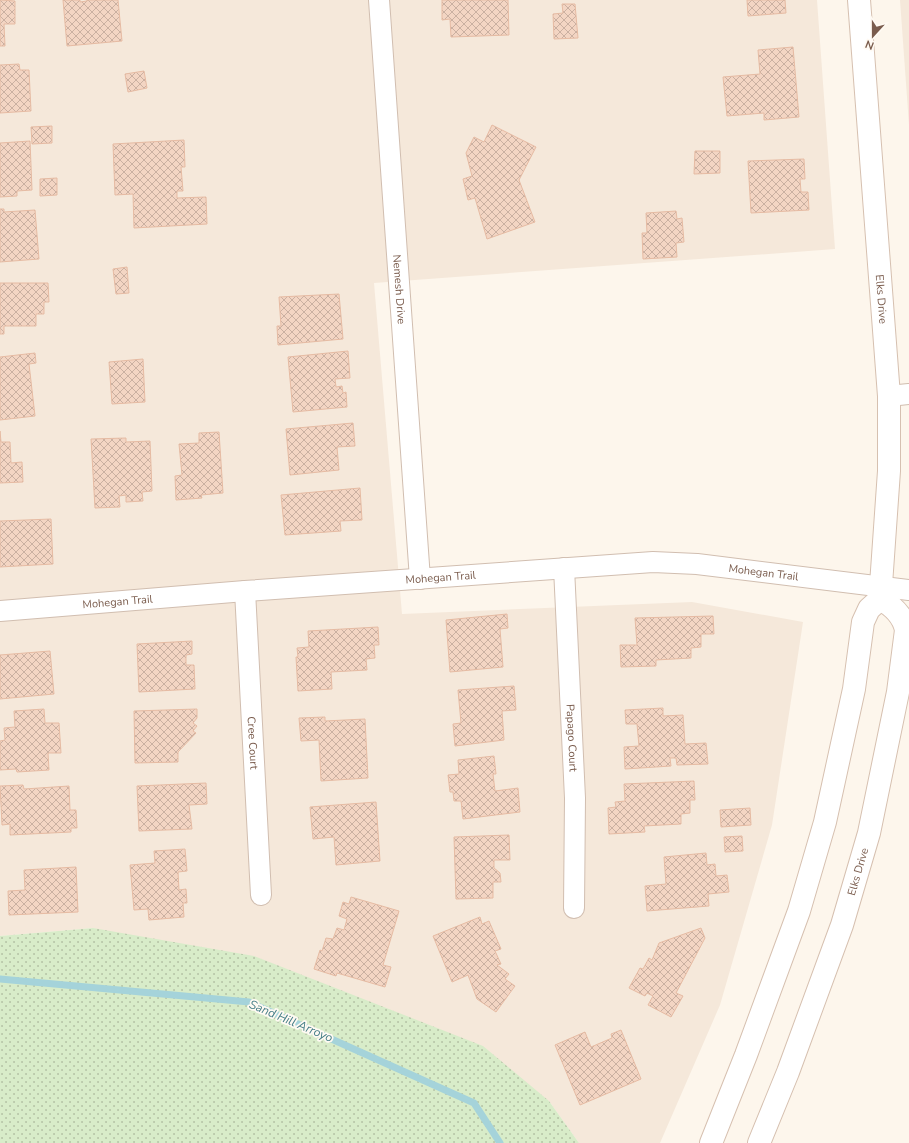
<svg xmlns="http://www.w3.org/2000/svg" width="909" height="1143" viewBox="0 0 909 1143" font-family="'Nunito Sans',sans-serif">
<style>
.residential{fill:#f5e8da}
.grass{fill:url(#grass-dots)}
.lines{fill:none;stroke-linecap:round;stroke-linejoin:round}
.stream{stroke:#a5d3da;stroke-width:7}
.building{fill:url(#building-cross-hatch);stroke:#e6bba3}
.street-casing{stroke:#d1beb0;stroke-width:22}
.secondary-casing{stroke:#d6c0b0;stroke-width:24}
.street{stroke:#fff;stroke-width:20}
.secondary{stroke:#fff;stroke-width:22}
.labels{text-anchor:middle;stroke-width:3.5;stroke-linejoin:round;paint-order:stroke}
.street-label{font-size:11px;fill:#7a5c4d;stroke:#fffaf3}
.water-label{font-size:12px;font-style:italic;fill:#437c86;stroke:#fffaf3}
</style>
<defs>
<pattern id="grass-dots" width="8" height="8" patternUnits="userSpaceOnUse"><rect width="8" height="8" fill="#d8ecc9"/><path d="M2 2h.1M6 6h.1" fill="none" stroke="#b4c2a5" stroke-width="1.8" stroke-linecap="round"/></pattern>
<pattern id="building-cross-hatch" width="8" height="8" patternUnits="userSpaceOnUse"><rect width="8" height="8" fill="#f3d5c3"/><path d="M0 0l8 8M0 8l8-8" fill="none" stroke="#cab0a1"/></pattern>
</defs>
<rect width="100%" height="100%" fill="#fdf6ec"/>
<g class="residential">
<path d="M0 0H817L835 249 374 283 402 614 692 602 803 622 772 825 720 1005 660 1143H579L549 1101 93 928 0 936Z"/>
<path d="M900 0H909V125Z"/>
</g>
<path class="grass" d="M93 928 254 956 483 1046 549 1101 579 1143H0V936Z"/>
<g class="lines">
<path class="stream" d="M0 979 249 1002 474 1103 500 1143"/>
</g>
<g class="building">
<path d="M0 0 15 1V24H4L5 46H0Z"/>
<path d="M63 0H80V2L87 1V0H118L122 41 67 46Z"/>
<path d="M442 0H508L509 35 451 37 450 19 442 20Z"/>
<path d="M747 0H785L786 13 748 16Z"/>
<path d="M562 4H575L578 38 554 39 553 14 563 13Z"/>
<path d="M793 47 799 117 764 120V113L727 116 723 77 760 74 758 50Z"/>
<path d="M19 64 20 70H29L31 111 0 113V65Z"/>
<path d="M144 71 147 88 128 92 125 74Z"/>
<path d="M492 125 536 147 519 180 535 222 487 239 475 198 468 200 463 179 472 176 466 153 474 137 484 142Z"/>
<path d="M52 126V143L32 144 31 127Z"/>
<path d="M184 140 185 167H181L183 191H177V198L206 197 207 224 134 228 133 194 115 195 113 144Z"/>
<path d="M30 141 32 190 17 191V196L0 197V143Z"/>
<path d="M695 151H720V173L694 174Z"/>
<path d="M804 159 805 179H800L801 192H808L809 210 751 213 748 161Z"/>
<path d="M57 178V195L40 196V179Z"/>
<path d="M0 209H4V212L35 210 39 259 0 262Z"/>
<path d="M676 211 677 219 682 218 684 242 676 243 677 257 643 259 642 233H647L646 213Z"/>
<path d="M127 267 129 293 116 294 113 269Z"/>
<path d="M0 283H48L49 302H44V314H36V326H4V334H0Z"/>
<path d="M339 294 343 339 278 345 277 326H281L279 297Z"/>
<path d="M348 351 350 378 335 379 336 387 342 386 343 393 346 392 347 407 293 412 288 357Z"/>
<path d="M35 353 36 363 29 364 35 416 0 420V357Z"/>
<path d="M143 359 145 402 112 404 109 362Z"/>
<path d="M353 423 355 446 337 447 339 470 290 475 286 429Z"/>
<path d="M0 431 1 442H10L11 463 22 462 23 482 0 483Z"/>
<path d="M219 432 223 493 201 495 202 498 176 500 175 476 182 475 179 444 199 443V433Z"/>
<path d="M126 438V442L150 441 152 491 142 492 143 501 126 502V495L119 496 120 507 95 508 91 439Z"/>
<path d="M360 488 362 520 340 521 341 531 285 535 281 495Z"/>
<path d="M51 519 53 564 0 567V521Z"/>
<path d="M507 614 508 628 500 629 503 667 450 672 446 620Z"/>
<path d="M713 616 714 634H701V647L691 648V658L656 660V666L621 667 620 645H637L635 618Z"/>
<path d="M378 627 379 645H374L375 658 366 659 367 670 331 672 332 689 298 691 296 657H298L297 648 309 647 308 631Z"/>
<path d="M192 641V654L186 655V665H194L195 689 139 692 137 644Z"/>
<path d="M50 651 54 694 0 699V655Z"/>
<path d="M514 686 516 710 502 711 504 740 455 746 453 724 461 723 458 690Z"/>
<path d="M663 708V716L683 715 685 744 706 743 708 764 677 765 676 758H670L671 766 625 769 624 747 639 746 637 724H626L625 710Z"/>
<path d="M44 709 45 723H59L61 753H48L49 770 17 772 16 769 0 770V741L5 740 4 728 15 727 14 711Z"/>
<path d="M197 709V718L193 723 197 726 193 731 196 733 178 752V762L135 763 134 711Z"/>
<path d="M325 717V721L365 719 368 778 321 781 319 740 301 741 299 718Z"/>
<path d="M494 756 496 774H493L495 791 518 788 520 812 463 819 461 801H454L453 792H450L448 775 459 774 458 760Z"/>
<path d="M694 781 695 800H690V813L681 814V824L644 826 645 832 609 834 608 808 616 807 615 802 625 801 624 784Z"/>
<path d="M206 783 207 804 189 805 192 829 139 831 137 786Z"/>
<path d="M23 785 24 789 69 786 70 810H76L77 828H71V832L10 835V824L2 825 0 786Z"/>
<path d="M376 802 380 861 336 865 334 837 313 839 310 807Z"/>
<path d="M750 808 751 825 721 827 720 810Z"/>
<path d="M509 835 510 860H494V868L500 873 501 882H493V898L456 899 454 837Z"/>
<path d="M742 836 743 851 725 852 724 837Z"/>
<path d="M185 849 187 871 178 872 179 890 186 889 187 903H183L184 917 149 920 148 909 134 910 130 865 155 863 154 851Z"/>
<path d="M706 853 707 865 715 864 716 876 727 875 729 892 708 894 709 906 647 911 645 886 666 884 664 857Z"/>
<path d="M76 867 78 912 9 915 8 891 25 890 24 870Z"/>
<path d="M351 897 399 911 383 965 391 967 385 987 337 973 336 976 314 969 320 950 322 951 326 938 333 939 337 928 344 930 347 919 339 916 343 902 349 904Z"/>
<path d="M480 917 482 924 489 921 501 949 495 951 501 964 497 965 509 974 505 979 515 986 496 1012 477 999 468 975 452 982 433 936Z"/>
<path d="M701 928 705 938 676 993 683 996 671 1017 648 1005 653 996 647 993 645 996 629 988 640 968 643 969 649 958 652 960 659 943Z"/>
<path d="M621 1030 641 1079 580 1105 555 1045 585 1032 591 1047 612 1038 611 1034Z"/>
</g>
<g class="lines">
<defs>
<g id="street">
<path id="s1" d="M379 0 420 579"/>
<path d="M889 396 909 394"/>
<path id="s2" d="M564 568 575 798 574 908"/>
<path id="s3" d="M245 591 261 895"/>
<path id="s4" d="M0 611 245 591 653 562 697 564 909 590"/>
</g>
<g id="secondary">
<path id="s5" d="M859 0 889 396V471L880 599"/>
<path d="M711 1143 746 1055 799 911 825 822 854 689 863 622 869 609 880 599"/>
<path id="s6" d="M759 1143 788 1072 842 925 869 833 898 692 906 630C903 615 893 606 880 599"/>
</g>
</defs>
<use href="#street" class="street-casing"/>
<use href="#secondary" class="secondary-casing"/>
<use href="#street" class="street"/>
<use href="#secondary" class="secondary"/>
</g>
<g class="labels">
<g class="street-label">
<text dy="4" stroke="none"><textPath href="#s1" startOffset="290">Nemesh Drive</textPath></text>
<text dy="4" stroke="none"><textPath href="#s5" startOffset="300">Elks Drive</textPath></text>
<text dy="4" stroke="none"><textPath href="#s4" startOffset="766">Mohegan Trail</textPath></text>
<text dy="4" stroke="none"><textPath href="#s4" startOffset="442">Mohegan Trail</textPath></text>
<text dy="4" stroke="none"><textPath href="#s4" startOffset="118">Mohegan Trail</textPath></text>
<text dy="4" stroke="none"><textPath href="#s2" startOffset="170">Papago Court</textPath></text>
<text dy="4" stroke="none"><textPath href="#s3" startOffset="152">Cree Court</textPath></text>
<text dy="4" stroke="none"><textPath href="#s6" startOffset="289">Elks Drive</textPath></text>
</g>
<g class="water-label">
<text transform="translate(291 1021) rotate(23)" y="4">Sand Hill Arroyo</text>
</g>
</g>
<g transform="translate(873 36) rotate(201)" stroke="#fffaf3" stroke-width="3" paint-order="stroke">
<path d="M0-3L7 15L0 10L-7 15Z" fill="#7a5c4d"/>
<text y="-6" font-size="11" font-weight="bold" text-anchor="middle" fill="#7a5c4d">N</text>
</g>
</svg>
